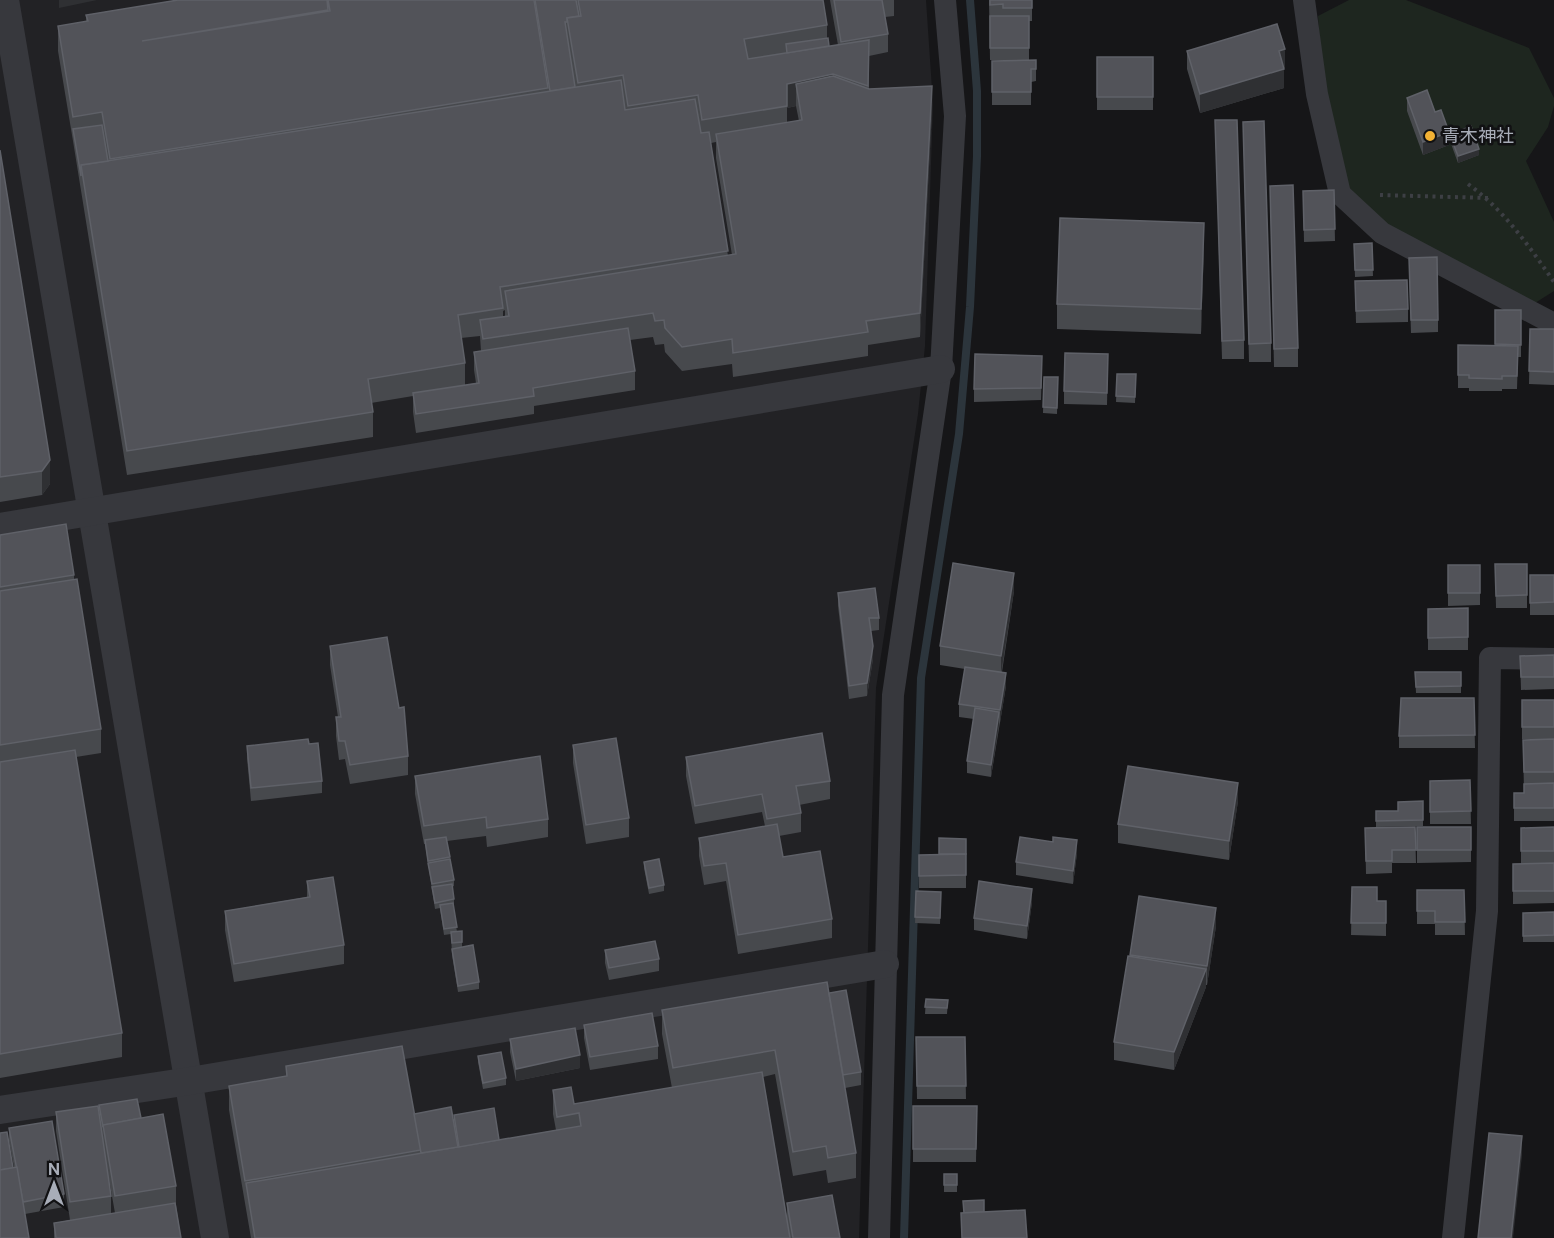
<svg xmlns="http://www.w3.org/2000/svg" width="1554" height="1238" viewBox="0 0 1554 1238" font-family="'Public Sans','Noto Sans JP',sans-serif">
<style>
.built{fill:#222225}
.green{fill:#1e261f}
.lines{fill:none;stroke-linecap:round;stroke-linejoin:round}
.stream{stroke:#2c353c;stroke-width:8}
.path{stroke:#3d3f44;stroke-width:4;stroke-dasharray:3 4.5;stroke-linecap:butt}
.minor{stroke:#37383d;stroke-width:22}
.tertiary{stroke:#37383d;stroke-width:28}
.wall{fill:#47494d;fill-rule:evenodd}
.shaded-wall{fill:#2f3033}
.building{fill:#525359;stroke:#5f6168;stroke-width:1.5}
.poi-dot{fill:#f2b134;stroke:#111113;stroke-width:2}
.labels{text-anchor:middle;stroke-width:5;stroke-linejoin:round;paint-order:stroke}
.poi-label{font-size:18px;fill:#a8adb8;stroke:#111113;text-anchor:start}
</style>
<rect width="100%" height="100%" fill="#161618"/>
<path class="built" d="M0 0H926L933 104 925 346 918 414 876 688 859 1238H0Z"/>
<path class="green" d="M1349 0H1406L1529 48 1554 98V106L1548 127 1526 161 1554 222V291L1535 303 1381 222 1349 193 1323 94 1318 16Z"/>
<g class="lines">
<path class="stream" d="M904 1238 921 678 959 434 970 307 977 156V91L970 0"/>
<g class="path">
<path d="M1468 184C1504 210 1529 246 1554 282"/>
<path d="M1380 195 1488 198"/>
</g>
<g class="minor">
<path d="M1304 0 1317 94 1340 194 1382 233 1554 324"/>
<path d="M879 1238 893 695 941 369 955 116 945 0"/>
<path d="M1453 1238 1487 911 1490 658 1554 659"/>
</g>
<g class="tertiary">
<path d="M5 0 215 1238"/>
<path d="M0 527 941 369"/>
<path d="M0 1110 190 1081 885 964"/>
</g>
</g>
<g class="wall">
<path d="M178 0H823L827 25V38L829 46 838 45 830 0H894V16L885 17 888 34V52L869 56V89L932 111 920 337 868 345V356L733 377 732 364 682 371 665 352 664 344 655 345 653 337 630 340 635 371V390L534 406V414L416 433 413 412V396L371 403 373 412V437L127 475 73 141 58 51V26L86 22V15ZM796 106 799 121 787 123V108ZM716 142V158L732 255 728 256 711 143ZM505 310V316L503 317V311ZM480 336 481 351 474 352V370L476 383 465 385V363L461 338Z"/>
<path d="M989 0H1032V21H1029V60H990Z"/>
<path d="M1187 51 1285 68H1284V88L1200 113 1187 69Z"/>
<rect x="1097" y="57" width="56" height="53"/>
<path d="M1036 60V81L1031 82V105H992V61Z"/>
<path d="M1407 98 1435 112 1449 145 1423 155 1407 111Z"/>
<path d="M1215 120 1244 340V359H1222Z"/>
<path d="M1243 122 1271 343V362H1249Z"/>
<path d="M1450 135 1479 155 1458 163 1450 141Z"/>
<path d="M0 150 50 484 42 495 0 502Z"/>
<path d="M1270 186 1298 348V367H1274Z"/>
<path d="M1334 190 1335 241 1304 242 1303 191Z"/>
<path d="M1372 243 1373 276 1355 277 1354 244Z"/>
<path d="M1204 247 1201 334 1057 329V304Z"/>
<path d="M1409 270 1438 320V332L1411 333Z"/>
<path d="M1355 281 1408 309V322L1356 323Z"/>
<path d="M1495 310H1521V357H1518L1517 389H1502V391H1469V388H1458V345L1495 346Z"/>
<path d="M1530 329H1554V385L1529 384Z"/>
<path d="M1108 354 1107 405 1064 404V391Z"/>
<path d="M1042 369 1041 400 974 402V389Z"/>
<path d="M1117 374H1136L1135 403 1116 402Z"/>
<path d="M1044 377H1058L1057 414 1043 413Z"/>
<path d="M0 535 74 575V579L101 729V753L76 757 122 1033V1057L0 1078Z"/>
<path d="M1495 564H1527V608H1496Z"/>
<path d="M1448 565H1480V605L1448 606Z"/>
<rect x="1530" y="575" width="24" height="40"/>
<path d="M1014 591 1002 672 1006 686 991 777 967 773V761L974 719 959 717V704L965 669 940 665V646Z"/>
<path d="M838 593 879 618V630L871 631 873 659 867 696 849 699 838 606Z"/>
<path d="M1468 608V650H1428V609Z"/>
<path d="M330 646 399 708 408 756V775L350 784 345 759 339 760 336 736V717H338L330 665Z"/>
<path d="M1554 655V689L1521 690 1520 656Z"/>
<path d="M1415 672H1461V693H1416Z"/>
<path d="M1474 698 1475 748H1399V736Z"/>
<rect x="1522" y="700" width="32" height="39"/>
<path d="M1554 739V821H1514V793H1524L1523 740Z"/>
<path d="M309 744 322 781V793L251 801 247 758V746Z"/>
<path d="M573 745 629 818V837L586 844 573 763Z"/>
<path d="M686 757 830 781V799L799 805 801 813V832L779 836 783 857 832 919V938L738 954 726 881 704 885 699 856V838L765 826 762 812 695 824 686 776Z"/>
<path d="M415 776 548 819V837L487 847 486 836 447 841 454 880V886L452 887 454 899V905L453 906 457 932 462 931V947L479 982V989L458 992 452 955 451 934 444 935 440 908 435 909 425 844H424L415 794Z"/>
<path d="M1470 780 1471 824H1430V781Z"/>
<path d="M1238 801 1229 860 1118 843V824Z"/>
<path d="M1423 801V826L1376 827V811H1398Z"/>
<path d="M1415 827 1416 863H1392V873L1366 874 1365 828Z"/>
<path d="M1417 827H1471V862L1417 863Z"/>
<path d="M1554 827V903L1513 904V864H1521V828Z"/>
<path d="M966 839V888H919V855H939Z"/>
<path d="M1053 842 1077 853 1073 884 1016 875V862Z"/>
<path d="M644 862 664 885V891L649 894 644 868Z"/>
<path d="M307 881 344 945V964L234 982 225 930V911L307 897Z"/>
<path d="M1352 887 1377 901H1386V936L1351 935Z"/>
<path d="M1417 890H1464L1465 935H1435V924H1417Z"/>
<path d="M916 891 941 892 940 924 915 923Z"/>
<path d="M1139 896 1216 926 1207 985H1206V987L1174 1070 1114 1060V1042L1130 956Z"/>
<path d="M1032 902 1027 939 974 930V918Z"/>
<path d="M1554 912V942H1523V913Z"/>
<path d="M605 950 659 959V971L609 980 605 963Z"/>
<path d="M829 993 861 1072V1085L845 1088 856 1153V1178L828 1183 826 1170 793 1176 775 1074 763 1077 787 1218V1203L840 1238H251L229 1110V1086L286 1076V1066L414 1114 454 1125V1115L499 1140 556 1130 553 1114V1090L574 1104 672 1088 662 1034V1010Z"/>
<path d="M926 999 948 1000 947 1014H925Z"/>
<path d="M584 1025 658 1046V1059L590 1070 584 1038Z"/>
<path d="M916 1037H965L966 1099H917Z"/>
<path d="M510 1039 580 1068 516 1081 510 1052Z"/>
<path d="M478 1056 506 1078V1085L483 1089 478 1062Z"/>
<path d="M99 1105 141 1118 176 1186V1205L181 1238H54V1223L70 1220 56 1131V1112L99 1114ZM109 1179 115 1213 111 1214V1196Z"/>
<path d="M913 1106H977L976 1162H913Z"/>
<path d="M9 1128 64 1194V1207L25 1214 13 1168 14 1167 9 1141Z"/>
<rect x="944" y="1174" width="13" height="18"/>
</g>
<g class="shaded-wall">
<path d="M59 0H97L59 8Z"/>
<path d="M1285 49V68L1279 70V51Z"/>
<path d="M1284 69V88L1200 113V94Z"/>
<path d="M833 74V98L796 84V106L787 108V84Z"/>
<path d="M932 86V111L920 337V313Z"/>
<path d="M1449 132V145L1423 155V142Z"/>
<path d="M1479 149V155L1458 163V156Z"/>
<path d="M1204 223V247L1201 334V309Z"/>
<path d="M50 460V484L42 495V471Z"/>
<path d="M1014 573V591L1001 674V656Z"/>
<path d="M873 646V659L867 696V683Z"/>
<path d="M1006 673V686L1000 723V710Z"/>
<path d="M999 712V725L991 777V765Z"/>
<path d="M1238 783V801L1229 860V841Z"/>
<path d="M1077 840V853L1073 884V871Z"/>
<path d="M1032 889V902L1027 939V926Z"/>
<path d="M1216 908V926L1207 985V966Z"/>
<path d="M1206 969V987L1174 1070V1052Z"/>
<path d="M580 1055V1068L516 1081V1069Z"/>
<path d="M1522 1136V1155L1513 1238H1511Z"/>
</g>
<g class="building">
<path d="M178 0H327L328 10 142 41 330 11 328 0H534L548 88 110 159 102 112 73 117 58 26 88 21 86 15Z"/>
<path d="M535 0H576L579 16 567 18V22H565L575 87 550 91Z"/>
<path d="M578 0H823L827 25 744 39 748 59 869 40 868 86 833 74 787 84V106L702 120 698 95 628 106 623 75 578 83 567 18 581 16Z"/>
<path d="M834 0H882L888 34 841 42Z"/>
<path d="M990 0H1032V8H1003V4L990 5Z"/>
<rect x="990" y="16" width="39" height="32"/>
<path d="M1277 24 1285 49 1279 51 1284 69 1200 94 1187 51Z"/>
<path d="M828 38 829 46 787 53 786 44Z"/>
<rect x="1097" y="57" width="56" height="40"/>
<path d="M1036 60V69H1031V92H992V61Z"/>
<path d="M833 76 869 89 932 86 920 313 866 321 868 332 733 353 732 339 682 347 665 328 664 320 655 321 653 313 483 339 480 320 509 316 505 291 736 254 716 134 802 120 796 84Z"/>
<path d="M621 80 625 110 695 99 701 133 709 132 728 251 500 287 503 308 458 315 465 363 368 379 373 412 127 451 81 165Z"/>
<path d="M1427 90 1435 112 1441 110 1449 132 1423 142 1407 98Z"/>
<path d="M1215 120H1237L1244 340 1222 341Z"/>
<path d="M1264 121 1271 343 1249 344 1243 122Z"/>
<path d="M102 125 108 161 81 165V176L73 129Z"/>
<path d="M1471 126 1479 149 1458 156 1450 135Z"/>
<path d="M0 150 50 460 42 471 0 477Z"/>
<path d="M1293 185 1298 348 1274 349 1270 186Z"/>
<path d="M1334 190 1335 229 1304 230 1303 191Z"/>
<path d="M1060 218 1204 223 1201 309 1057 304Z"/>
<path d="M1372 243 1373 270H1355L1354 244Z"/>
<path d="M1437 257 1438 320H1411L1409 258Z"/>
<path d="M1407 280 1408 309 1356 311 1355 281Z"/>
<path d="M1495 310H1521V345L1495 344Z"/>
<path d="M628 328 635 371 533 388 534 396 416 414 413 393 479 383 474 352Z"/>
<path d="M1530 329H1554V372L1529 371Z"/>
<path d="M1458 345 1518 346 1517 376H1502V379L1469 378V375H1458Z"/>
<path d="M1065 353 1108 354 1107 393 1064 391Z"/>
<path d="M975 354 1042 356 1041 388 974 389Z"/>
<path d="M1117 374H1136L1135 397 1116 396Z"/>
<path d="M1044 377H1058L1057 408 1043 407Z"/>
<path d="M66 524 74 575 0 587V535Z"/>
<path d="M953 563 1014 573 1001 656 940 646Z"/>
<path d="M1495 564H1527V595L1496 596Z"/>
<rect x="1448" y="565" width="32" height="28"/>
<path d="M1530 575H1554V602L1530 603Z"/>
<path d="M77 579 101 729 0 745V591Z"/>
<path d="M875 588 879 618H869L873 646 867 683 849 686 838 593Z"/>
<path d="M1468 608V637L1428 638V609Z"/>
<path d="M387 637 399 708 404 707 408 756 350 765 345 741H339L336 717H341L330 646Z"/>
<path d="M1554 655V677H1521L1520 656Z"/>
<path d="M965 667 1006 673 1000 710 959 704Z"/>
<path d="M1415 672H1461V686L1416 687Z"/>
<path d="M1401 698H1474L1475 735 1399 736Z"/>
<rect x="1522" y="700" width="32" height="27"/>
<path d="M975 708 999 712 991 765 967 761Z"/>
<path d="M822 733 830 781 796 786 801 813 767 819 762 794 695 806 686 757Z"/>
<path d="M616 738 629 818 586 825 573 745Z"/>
<path d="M308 739 309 744 318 743 322 781 251 788 247 746Z"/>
<path d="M1554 739V772H1524L1523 740Z"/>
<path d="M75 750 122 1033 0 1054V762Z"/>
<path d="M540 756 548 819 487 828 486 817 424 826 415 776Z"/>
<path d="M1128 766 1238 783 1229 841 1118 824Z"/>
<path d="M1470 780 1471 811 1430 812V781Z"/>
<path d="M1554 783V808H1514V793H1524V784Z"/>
<path d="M1423 801V820L1376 821V811H1398V802Z"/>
<path d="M777 824 783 857 820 851 832 919 738 935 726 863 704 866 699 838Z"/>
<path d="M1415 827 1416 850H1392V861H1366L1365 828Z"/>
<rect x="1417" y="827" width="54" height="23"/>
<path d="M1554 827V851H1521V828Z"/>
<path d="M446 837 450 857 428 861 425 840Z"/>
<path d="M1020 837 1053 842V837L1077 840 1073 871 1016 862Z"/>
<path d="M939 838 966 839V854H939Z"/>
<path d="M966 854V875L919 876V855Z"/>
<path d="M450 859 454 880 432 884 428 863Z"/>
<path d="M659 859 664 885 649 888 644 862Z"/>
<path d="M1554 863V891H1513V864Z"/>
<path d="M333 877 344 945 234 964 225 911 310 897 307 881Z"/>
<path d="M979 881 1032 889 1027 926 974 918Z"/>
<path d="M452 884 454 899 435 903 432 887Z"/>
<path d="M1352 887H1377V901H1386V923H1351Z"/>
<path d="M1417 890H1464L1465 922H1435V911H1417Z"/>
<path d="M916 891 941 892 940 918 915 917Z"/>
<path d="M1139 896 1216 908 1207 966 1130 955Z"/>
<path d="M453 903 457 927 444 929 440 905Z"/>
<path d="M1554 912V935L1523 936V913Z"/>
<path d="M462 931V942L452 943 451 932Z"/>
<path d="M655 941 659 959 609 968 605 950Z"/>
<path d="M473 945 479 982 458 986 452 949Z"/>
<path d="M1128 956 1206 969 1174 1052 1114 1042Z"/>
<path d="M827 982 856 1153 828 1158 826 1146 793 1152 775 1050 673 1068 662 1010Z"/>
<path d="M846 990 861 1072 843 1075 829 993Z"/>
<path d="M926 999 948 1000 947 1008 925 1007Z"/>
<path d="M652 1013 658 1046 590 1057 584 1025Z"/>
<path d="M575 1028 580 1055 516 1069 510 1039Z"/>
<path d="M916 1037H965L966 1086H917Z"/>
<path d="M402 1046 421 1150 245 1181 229 1086 287 1076 286 1066Z"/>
<path d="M501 1052 506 1078 483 1083 478 1056Z"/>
<path d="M762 1072 790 1238H255L246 1183 581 1126 579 1113 557 1117 553 1090 571 1087 574 1104Z"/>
<path d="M137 1099 141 1118 103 1125V1127L99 1105Z"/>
<path d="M98 1106 111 1196 70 1202 56 1112Z"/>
<path d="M913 1106H977L976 1149H913Z"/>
<path d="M451 1107 458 1147 421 1153 414 1114Z"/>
<path d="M494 1108 499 1140 459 1147 454 1115Z"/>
<path d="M163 1114 176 1186 115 1196 103 1125Z"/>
<path d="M52 1121 64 1194 23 1202 9 1128Z"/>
<path d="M7 1132 13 1168 0 1170V1133Z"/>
<path d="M1489 1133 1522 1136 1511 1238H1478Z"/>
<path d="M17 1167 29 1238H0V1170Z"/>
<rect x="944" y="1174" width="13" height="11"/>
<path d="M832 1195 840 1238H793L787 1203Z"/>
<path d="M984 1200V1212L964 1213 963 1201Z"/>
<path d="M175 1203 181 1238H56L54 1223Z"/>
<path d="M1025 1210 1027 1238H962L961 1213Z"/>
</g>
<circle class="poi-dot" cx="1430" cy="136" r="6"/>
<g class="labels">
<g class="poi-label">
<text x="1442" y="142">青木神社</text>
</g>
</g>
<g transform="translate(54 1184)" stroke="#111113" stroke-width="4.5" paint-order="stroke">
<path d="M0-4.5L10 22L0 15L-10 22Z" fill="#a8adb8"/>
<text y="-9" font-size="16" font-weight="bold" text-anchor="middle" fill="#a8adb8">N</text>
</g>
</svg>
